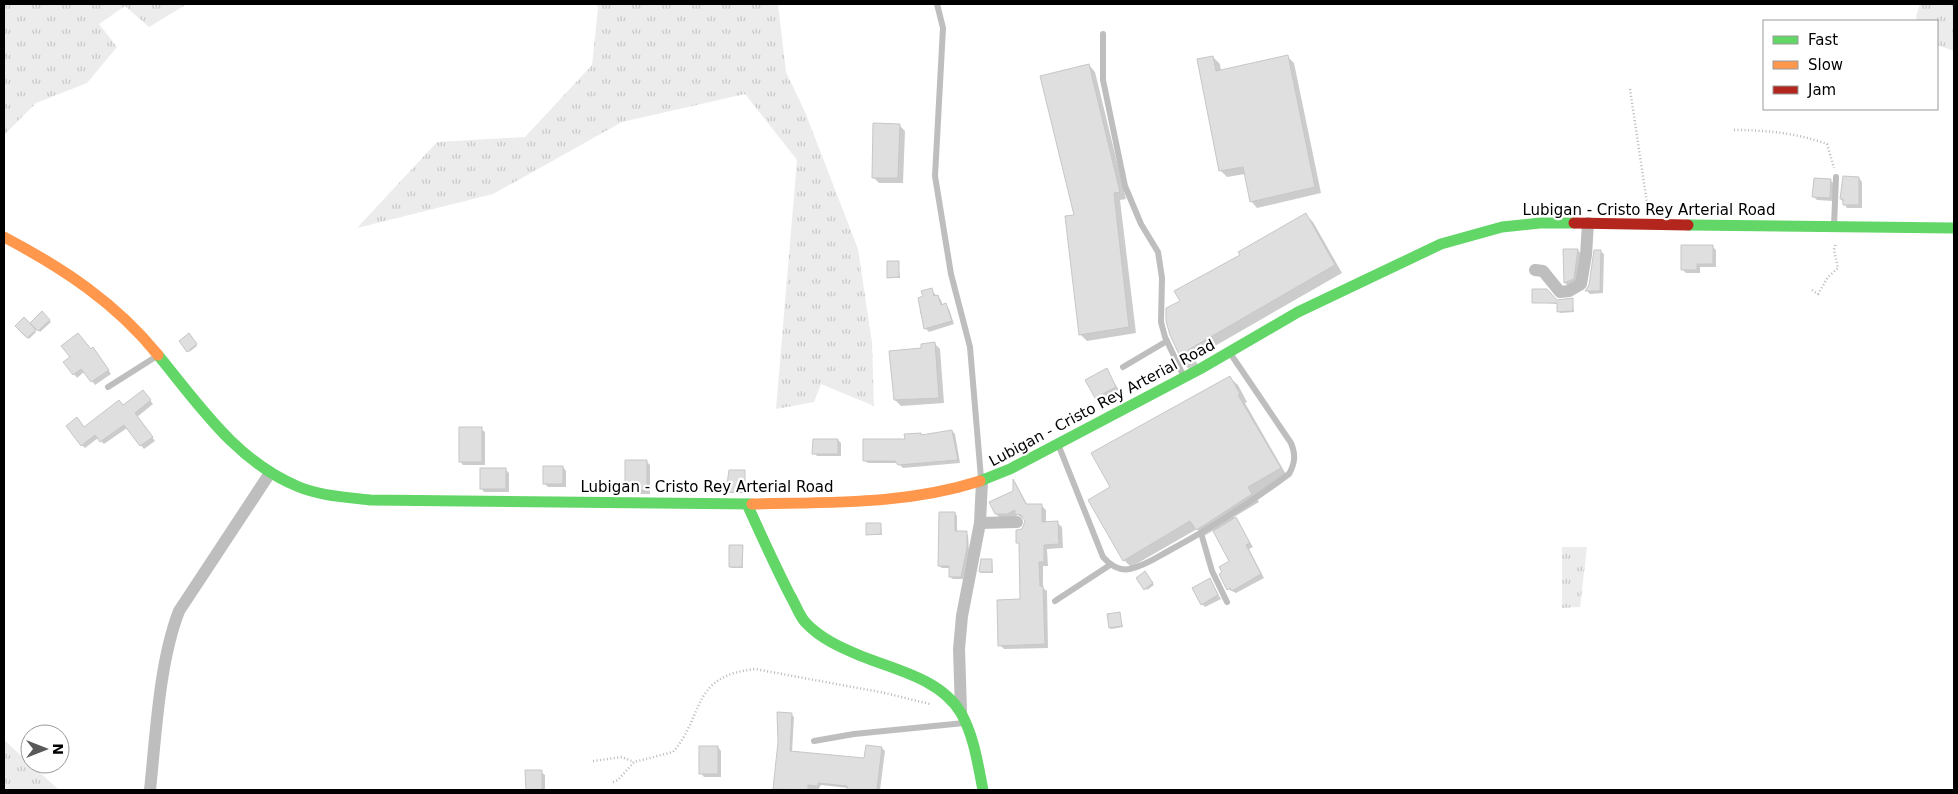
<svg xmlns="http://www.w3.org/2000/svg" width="1958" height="794" viewBox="0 0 1958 794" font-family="'DejaVu Sans',sans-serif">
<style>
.grass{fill:url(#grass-tufts)}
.shadow{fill:#0003}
.building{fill:#dfdfdf;stroke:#c7c7c7}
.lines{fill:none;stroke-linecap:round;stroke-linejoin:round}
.path{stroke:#b9b9b9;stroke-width:2.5;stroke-dasharray:1 2.5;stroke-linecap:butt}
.lane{stroke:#bebebe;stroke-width:6}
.street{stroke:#bebebe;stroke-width:12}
.fast{stroke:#63d668;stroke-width:11}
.slow{stroke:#ff974d;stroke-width:11}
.jam{stroke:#b3261e;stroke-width:11}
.labels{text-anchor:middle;stroke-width:4.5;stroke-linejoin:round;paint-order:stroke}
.street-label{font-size:15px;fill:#000;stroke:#fff}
</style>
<defs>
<pattern id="grass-tufts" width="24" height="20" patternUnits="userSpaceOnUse" patternTransform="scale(1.25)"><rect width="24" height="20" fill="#ececec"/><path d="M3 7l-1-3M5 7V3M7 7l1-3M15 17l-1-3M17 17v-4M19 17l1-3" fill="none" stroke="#c9c9c9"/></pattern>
</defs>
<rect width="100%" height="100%" fill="#fff"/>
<g class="grass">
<path d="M4 4H187L149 27 125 6 99 24 117 47 87 83 36 103 4 135Z"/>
<path d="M596 4H778L786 72 805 112 858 249 872 343 874 406 821 384 814 402 776 409 797 160 745 94 622 122 493 194 357 228 437 142 525 137 592 65 598 8Z"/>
<path d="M1920 4H1954V51L1937 45V21H1917L1916 16Z"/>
<path d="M1562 547H1587L1580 607 1562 608Z"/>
<path d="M4 740 59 790H4Z"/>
</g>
<g class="shadow">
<path d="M1213 57 1220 64 1221 71 1288 57 1294 63 1321 193 1257 208 1251 201 1245 174 1227 177 1221 171Z"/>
<path d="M1089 65 1095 72 1126 199 1120 200 1136 333 1087 341 1080 334 1076 216Z"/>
<path d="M899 125 905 131 903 183H879L873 177Z"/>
<path d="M1859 178 1862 182V208H1847L1841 199Z"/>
<path d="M1830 180 1834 184 1833 201 1817 200 1814 197Z"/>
<path d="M1306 215 1313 222 1342 273 1194 358 1200 368 1192 372 1185 365 1171 335 1181 302 1241 255Z"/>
<path d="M1712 246 1716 250V267H1700V273H1686L1682 269Z"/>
<path d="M1565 250H1578L1581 254 1577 282 1568 286 1565 283Z"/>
<path d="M1600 251 1604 254 1603 293 1590 294 1587 291Z"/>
<path d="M898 262 900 278H890L888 277Z"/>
<path d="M931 290 941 300 943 306 946 305 949 309 954 324 929 332 926 329 920 312 923 311 924 297Z"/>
<path d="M1572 299 1574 312 1560 313 1558 304 1533 302Z"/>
<path d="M42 313 51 322 40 332 32 323Z"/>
<path d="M24 319 36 332 29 339 17 326Z"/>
<path d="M189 335 197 346 189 352 181 341Z"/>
<path d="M934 343 940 349 944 403 901 406 895 400 923 349Z"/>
<path d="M91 350 96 352 111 374 95 385 85 371 77 378 74 374 72 357Z"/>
<path d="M1106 370 1119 390 1099 401 1096 397Z"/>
<path d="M1230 378 1238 385 1247 402 1245 403 1287 476 1255 495 1259 502 1234 517 1253 547 1249 549 1264 578 1236 593 1228 589 1231 561 1214 530 1204 536 1197 529 1131 567 1124 560 1111 488Z"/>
<path d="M146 395 153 404 137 417 155 441 144 449 127 428 104 444 98 438 85 448 82 445 84 428Z"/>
<path d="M481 429 485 432V465H463L460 461Z"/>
<path d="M952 431 955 434 960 463 903 468 898 463H868L864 460 920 434 922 436Z"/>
<path d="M838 440 841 443V456H817L814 453Z"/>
<path d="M646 461 650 465V494H630L626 490Z"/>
<path d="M563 467 566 471V487H548L545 484Z"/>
<path d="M506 470 509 473V492H484L481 488Z"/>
<path d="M744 472 746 493H729L727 491Z"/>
<path d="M1015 482 1028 506 1041 505 1046 510V523H1057L1062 527 1063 548 1047 549 1048 566H1043V588L1047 591 1048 648 1004 649 1000 645 1021 600 1020 545 1018 542 1017 531 1025 527V520L1018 515 1012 518H1000L996 514 1015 491Z"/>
<path d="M955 513 957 516V532L968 535 969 551 963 579H953L950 577V568H942L939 566Z"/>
<path d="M881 524 882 535 867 534Z"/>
<path d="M742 546 743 568H732L730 567Z"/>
<path d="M992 560 993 573H981L980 572Z"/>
<path d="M1146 574 1154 585 1147 590 1138 578Z"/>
<path d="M1210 580 1221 599 1205 607 1202 604Z"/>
<path d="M1119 614 1123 627 1111 629 1110 628Z"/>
<path d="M791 714 794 717 792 752 866 759 882 748 885 751 880 790H848V788L821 785 818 790H775Z"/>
<path d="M718 747 721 751V777H704L701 773Z"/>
<path d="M527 772H541L545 775V790H527Z"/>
</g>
<g class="building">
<path d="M1288 55 1315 187 1250 202 1243 167 1219 171 1197 59 1213 56 1216 71Z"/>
<path d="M1089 64 1120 192 1114 193 1129 327 1079 335 1065 216 1074 215 1040 76Z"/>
<path d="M873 123 900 124 898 178H872Z"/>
<path d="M1843 176 1859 177V205H1843V199H1840Z"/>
<path d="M1814 178 1831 179 1830 198 1812 197Z"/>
<path d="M1306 213 1335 265 1188 350 1193 361 1184 365 1170 335 1166 321V308L1180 301 1174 291 1240 255 1238 252Z"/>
<path d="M1681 245H1713V264H1697V270H1681Z"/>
<path d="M1563 249H1578L1574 279 1564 283Z"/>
<path d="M1594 250H1601L1600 291H1585L1589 285Z"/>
<path d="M887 261H899V277L887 278Z"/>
<path d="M932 288 934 296 938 295 941 305 946 303 952 321 924 329 918 298 923 296 921 291Z"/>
<path d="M1532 289H1547L1557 300 1573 298V311L1557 312V303H1532Z"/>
<path d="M42 311 50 320 38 331 30 323Z"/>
<path d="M24 317 36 330 27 338 15 326Z"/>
<path d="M78 333 91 349 93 347 109 370 91 382 81 369 73 375 63 362 70 357 61 346Z"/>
<path d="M189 333 197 344 187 352 179 341Z"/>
<path d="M935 342 939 398 894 400 889 351 921 348V344Z"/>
<path d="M1107 368 1116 387 1095 398 1085 380Z"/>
<path d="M1230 376 1240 394 1238 395 1281 468 1248 487 1252 494 1206 524 1196 530 1190 521 1123 561 1088 500 1110 487 1091 453Z"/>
<path d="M143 390 151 400 135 413 153 437 140 446 124 425 100 442 95 435 81 446 66 426 77 417 84 427 119 400 123 405Z"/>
<rect x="459" y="427" width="23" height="35"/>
<path d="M952 430 958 460 898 465 895 461H863V439H905L904 434 921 433V435Z"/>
<path d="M813 439H838V454H812Z"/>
<path d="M625 460H647V490L625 491Z"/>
<rect x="543" y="466" width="20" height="18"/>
<rect x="480" y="468" width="26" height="21"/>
<path d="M729 470H745V492H726Z"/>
<path d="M1013 479 1026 504H1042V522L1058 521 1059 544 1044 545V562H1039L1040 586H1043L1045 644 998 646 997 600 1020 599 1019 543H1016V530L1022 529 1025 521 1021 515 1015 514V510L1007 514H995L989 502 1013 491Z"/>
<path d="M939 512H955V531H967V548L961 577H949V566H938Z"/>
<path d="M1236 517 1250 543 1246 545 1261 574 1232 591 1230 588 1227 590 1219 574 1222 572 1219 567 1229 561 1213 531Z"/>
<path d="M866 523H881V534L866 535Z"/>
<path d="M729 545H743L742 567H729Z"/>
<path d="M981 559H992V572H979Z"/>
<path d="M1145 571 1153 583 1144 590 1136 578Z"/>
<path d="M1210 578 1218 595 1201 605 1192 588Z"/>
<path d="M1120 612 1122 626 1109 628 1107 614Z"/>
<path d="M777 712 792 713 790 751 864 758 866 745 882 747 877 790H847V786L818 783V786L808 785V790L773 789 778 742Z"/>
<rect x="699" y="746" width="19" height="28"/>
<path d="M525 770H542V790H526Z"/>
</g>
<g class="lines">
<g class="path">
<path d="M1630 89 1648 210"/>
<path d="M1734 130C1766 130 1796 133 1827 144L1834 168"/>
<path d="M1812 290 1818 294 1828 277 1838 268 1834 250 1836 243"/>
<path d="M593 761 622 757 634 762"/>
<path d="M613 782 618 780 634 762 673 752C705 715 690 676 755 669L885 693 930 704"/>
</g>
<g class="lane">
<path d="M937 4 943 28 935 176 951 274 970 347 981 478"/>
<path d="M1103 34V80L1125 186 1141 224 1158 252 1162 278 1161 322 1165 337 1184 377"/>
<path d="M1834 226 1836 177"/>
<path d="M1123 367 1167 341"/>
<path d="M108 387 157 356"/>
<path d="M1058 444 1103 557C1110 565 1119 571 1130 569 1145 566 1159 556 1172 549 1213 527 1251 502 1289 474 1295 463 1296 455 1291 443L1230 353"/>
<path d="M1201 533 1212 571 1227 602"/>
<path d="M1055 601 1110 565"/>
<path d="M814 741 854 734 964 723"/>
</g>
<g class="street">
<path d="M1535 270 1543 271 1560 292 1569 291 1581 284 1586 255 1588 223"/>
<path d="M980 523 1017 522"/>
<path d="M961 711 959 649 962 616 980 523 982 481"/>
<path d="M150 790C156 734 159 663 179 611L270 473"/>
</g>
<g class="fast">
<path d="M1688 225 1954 228"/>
<path d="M158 355C199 405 237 462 299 487 321 496 346 497 370 500L752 504"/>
<path d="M980 481 1010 469 1200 369 1298 312 1441 244 1502 227 1540 223H1574"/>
<path d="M747 504C761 535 775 566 791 597 796 605 799 616 806 623 821 639 842 648 861 656 896 670 941 679 961 713 974 736 978 765 983 790"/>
</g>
<g class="slow">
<path d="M4 237C63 268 116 303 158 355"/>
<path d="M752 504C829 502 905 505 980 481"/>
</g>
<path class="jam" d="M1574 223 1688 225"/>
</g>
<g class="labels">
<g class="street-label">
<text x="1649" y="215">Lubigan - Cristo Rey Arterial Road</text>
<text transform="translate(1102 403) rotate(-28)" y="5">Lubigan - Cristo Rey Arterial Road</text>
<text x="707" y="492">Lubigan - Cristo Rey Arterial Road</text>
</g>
</g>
<rect width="1958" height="794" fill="none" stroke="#000000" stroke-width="10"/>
<rect x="1763" y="20" width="175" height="90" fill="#ffffff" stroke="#999999"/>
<rect x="1773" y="36" width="25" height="8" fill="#63d668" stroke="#999999"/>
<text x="1808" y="45" font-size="15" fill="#000000">Fast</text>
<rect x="1773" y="61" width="25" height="8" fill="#ff974d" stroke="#999999"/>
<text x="1808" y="70" font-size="15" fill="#000000">Slow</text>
<rect x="1773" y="86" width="25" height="8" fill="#b3261e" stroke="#999999"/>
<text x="1808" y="95" font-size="15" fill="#000000">Jam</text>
<g transform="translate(45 749) rotate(90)"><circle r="24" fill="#ffffff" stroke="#999999"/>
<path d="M0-4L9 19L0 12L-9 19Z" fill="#595959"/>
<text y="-8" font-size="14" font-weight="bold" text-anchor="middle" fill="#000000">N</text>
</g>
</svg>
